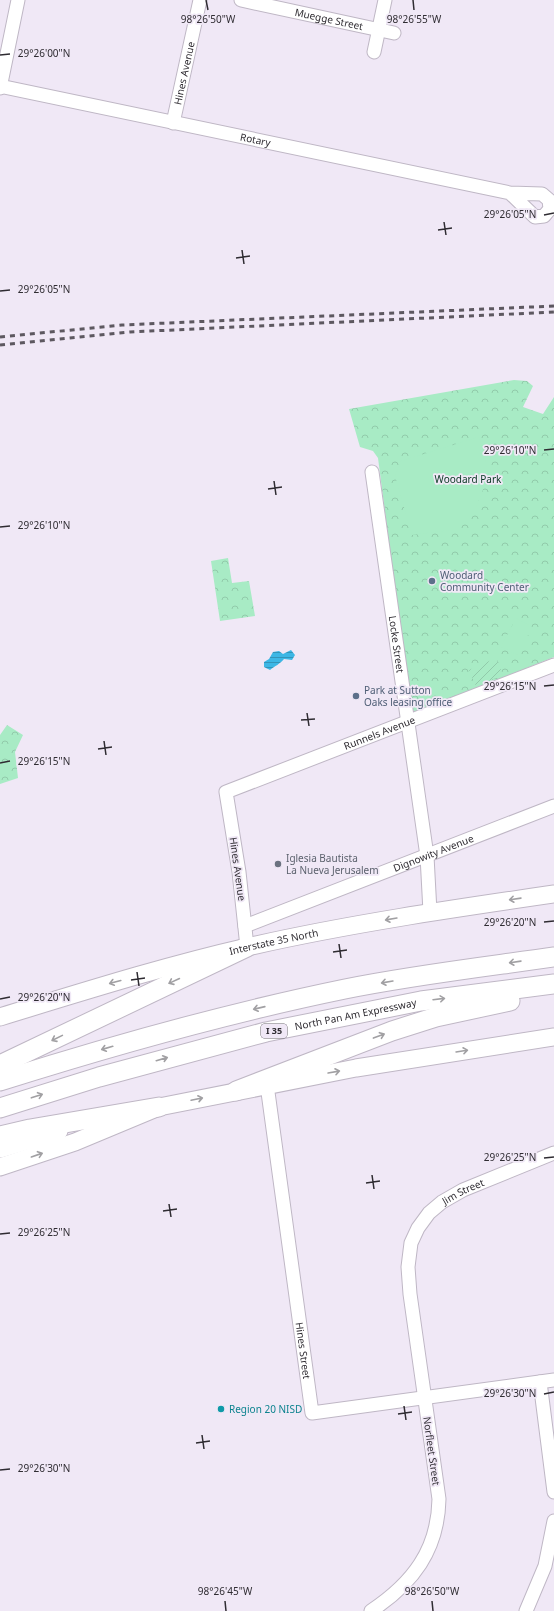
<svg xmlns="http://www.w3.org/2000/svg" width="554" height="1611" viewBox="0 0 554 1611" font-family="'Noto Sans',sans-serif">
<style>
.park{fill:url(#park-crowns)}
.garden{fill:url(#garden-furrows)}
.pitch{fill:#a8ebc5}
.water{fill:url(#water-rules)}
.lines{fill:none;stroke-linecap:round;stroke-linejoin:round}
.minor-casing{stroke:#bfb7c5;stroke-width:15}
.major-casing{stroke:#bfb7c5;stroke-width:19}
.highway-casing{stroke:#bfb7c5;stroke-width:21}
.minor{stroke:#fff;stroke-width:13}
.major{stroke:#fff;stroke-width:17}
.highway{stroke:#fff;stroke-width:19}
.rail{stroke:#5d5860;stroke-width:3;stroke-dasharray:5 5;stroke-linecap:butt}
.oneway{stroke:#a1a0a3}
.ticks{fill:none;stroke:#2f2c32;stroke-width:1.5}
.service-dot{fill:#5c6f8a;stroke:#f0e8f6;stroke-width:1.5}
.worship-dot{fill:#6b7280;stroke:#f0e8f6;stroke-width:1.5}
.culture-dot{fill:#0f9aa8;stroke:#f0e8f6;stroke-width:1.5}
.labels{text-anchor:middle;stroke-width:3.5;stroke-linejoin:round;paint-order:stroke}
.shield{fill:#f0e8f6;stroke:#69646d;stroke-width:1}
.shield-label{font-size:9px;font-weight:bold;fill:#2f2c32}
.street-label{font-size:10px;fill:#2f2c32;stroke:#f0e8f6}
.park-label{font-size:10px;fill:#073621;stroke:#f0e8f6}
.service-label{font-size:10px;fill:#4e5e75;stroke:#f0e8f6;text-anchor:start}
.worship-label{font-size:10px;fill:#5b616d;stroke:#f0e8f6;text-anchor:start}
.culture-label{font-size:10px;fill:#0d838f;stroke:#f0e8f6;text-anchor:start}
.ticks-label{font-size:10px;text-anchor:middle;fill:#2f2c32;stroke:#f0e8f6;stroke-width:3.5;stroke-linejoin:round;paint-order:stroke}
</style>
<defs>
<pattern id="park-crowns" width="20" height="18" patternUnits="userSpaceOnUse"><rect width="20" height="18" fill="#a8ebc5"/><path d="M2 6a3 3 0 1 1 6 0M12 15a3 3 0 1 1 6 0" fill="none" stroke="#91caaa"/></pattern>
<pattern id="garden-furrows" width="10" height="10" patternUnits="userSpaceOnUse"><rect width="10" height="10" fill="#a8ebc5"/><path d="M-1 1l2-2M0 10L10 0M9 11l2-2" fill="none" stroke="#91caaa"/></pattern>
<pattern id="water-rules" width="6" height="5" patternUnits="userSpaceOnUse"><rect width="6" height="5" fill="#3cb7e5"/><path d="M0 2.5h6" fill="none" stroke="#3395ba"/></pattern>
</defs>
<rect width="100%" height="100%" fill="#f0e8f6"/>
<g class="park">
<path d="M514 380 527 381 533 386 523 407 543 414 554 397V657L418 712 414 711 410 705 378 458 373 451 360 447 349 409Z"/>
<path d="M228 558 232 583 249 581 255 616 220 621 211 561Z"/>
<path d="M7 725 23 735 15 752 18 778 0 784V735Z"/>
</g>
<path class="garden" d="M496 658 503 675 476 686 469 670Z"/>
<g class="pitch">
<path d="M479 437 489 475 476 507 450 530 412 535 395 476 401 461Z"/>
<path d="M516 618 532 627 518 655 501 647Z"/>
</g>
<path class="water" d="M291 650 295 655 292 660 284 659C280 664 275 666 270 670L264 667V662L269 659 273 652 279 651 283 654Z"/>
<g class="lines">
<defs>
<g id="minor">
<path id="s1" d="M241 0 394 33"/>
<path d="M374 52 385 0"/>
<path id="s2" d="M0 86 510 193 542 194 549 200 550 209 544 216 535 217 510 193"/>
<path d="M0 88 18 0"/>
<path id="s3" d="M173 123 200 0"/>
<path id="s4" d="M372 472 427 856 430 912"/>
<path id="s5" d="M245 926 554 806"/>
<path id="s6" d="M247 947 239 872 226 792 554 665"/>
<path id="s7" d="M267 1085 312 1413 554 1380"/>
<path d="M540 1382 554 1492"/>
<path id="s8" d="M371 1611C413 1583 438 1550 439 1499L410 1294 408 1267 411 1243 418 1228 429 1213 442 1202 463 1190 554 1153"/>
<path d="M526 1611 545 1566 554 1521"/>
</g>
<g id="major">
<path id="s9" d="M0 1017C82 992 164 966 247 947 348 924 451 909 554 894"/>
<path d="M0 1149 59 1131"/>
<path d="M0 1167 75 1142 159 1107 356 1068 554 1037"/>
</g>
<g id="highway">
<path d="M0 1065 247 947"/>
<path d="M0 1081C114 1045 228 1013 345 989 414 975 484 967 554 957"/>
<path d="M236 1091 392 1031 436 1017 510 1001"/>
<path id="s10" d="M0 1108 99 1077 266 1032 421 1001 554 984"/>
<path d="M0 1136 30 1129 159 1107"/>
</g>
</defs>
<use href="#minor" class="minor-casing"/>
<use href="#major" class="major-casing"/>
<use href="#highway" class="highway-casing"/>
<use href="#minor" class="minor"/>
<use href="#major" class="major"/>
<use href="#highway" class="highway"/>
<g class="rail">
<path d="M0 337 122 325 554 306"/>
<path d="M0 345 130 332 554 312"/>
</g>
</g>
<defs><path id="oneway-shaft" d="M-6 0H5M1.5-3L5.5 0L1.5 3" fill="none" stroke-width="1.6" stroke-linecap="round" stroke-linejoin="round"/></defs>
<g class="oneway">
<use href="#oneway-shaft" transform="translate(515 899) rotate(172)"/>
<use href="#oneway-shaft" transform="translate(391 919) rotate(170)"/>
<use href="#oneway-shaft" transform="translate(515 962) rotate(172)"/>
<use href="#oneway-shaft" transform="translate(174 981) rotate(155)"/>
<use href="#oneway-shaft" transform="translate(115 982) rotate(165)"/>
<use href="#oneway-shaft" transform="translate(387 982) rotate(170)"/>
<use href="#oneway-shaft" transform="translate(439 999) rotate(-7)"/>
<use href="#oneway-shaft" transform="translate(259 1008) rotate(167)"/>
<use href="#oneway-shaft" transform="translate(379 1036) rotate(-20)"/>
<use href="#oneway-shaft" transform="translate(57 1038) rotate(154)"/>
<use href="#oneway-shaft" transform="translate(107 1048) rotate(164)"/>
<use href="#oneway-shaft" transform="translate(462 1051) rotate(-9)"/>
<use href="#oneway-shaft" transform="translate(162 1059) rotate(-16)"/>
<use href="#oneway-shaft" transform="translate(334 1072) rotate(-10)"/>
<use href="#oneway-shaft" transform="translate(37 1096) rotate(-18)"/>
<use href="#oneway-shaft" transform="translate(197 1099) rotate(-12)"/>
<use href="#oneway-shaft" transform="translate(37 1155) rotate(-19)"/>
</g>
<path class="ticks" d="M206 0 208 10M413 0 414 10M0 55 10 54M544 215 554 213M444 222 446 235M438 230 452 228M242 250 244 264M236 258 250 256M0 291 10 290M544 450 554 449M274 481 276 495M268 489 282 487M0 527 10 526M544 686 554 685M307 713 309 726M301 720 315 719M104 741 106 755M98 749 112 747M0 763 10 761M544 922 554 921M339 944 341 958M333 952 347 950M137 972 139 986M131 980 145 978M0 999 10 997M544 1158 554 1157M372 1175 374 1189M366 1183 380 1181M169 1204 171 1217M163 1211 177 1209M0 1234 10 1233M544 1394 554 1392M404 1406 406 1420M398 1414 412 1412M202 1435 204 1449M196 1443 210 1441M0 1470 10 1469M225 1601 226 1611M432 1601 433 1611"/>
<g class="service-dot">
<circle cx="432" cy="581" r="4"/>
<circle cx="356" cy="696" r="4"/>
</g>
<circle class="worship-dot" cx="278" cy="864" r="4"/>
<circle class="culture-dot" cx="221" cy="1409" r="4"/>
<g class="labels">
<rect class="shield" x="261" y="1024" width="26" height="14" rx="3"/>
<g class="shield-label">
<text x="274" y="1034">I 35</text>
</g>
<g class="street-label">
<text dy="4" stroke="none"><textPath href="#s1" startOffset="90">Muegge Street</textPath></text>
<text dy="4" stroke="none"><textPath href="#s3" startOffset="51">Hines Avenue</textPath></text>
<text dy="4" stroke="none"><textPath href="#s2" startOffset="261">Rotary</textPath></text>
<text dy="4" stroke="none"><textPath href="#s4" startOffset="174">Locke Street</textPath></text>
<text dy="4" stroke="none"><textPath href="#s6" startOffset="321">Runnels Avenue</textPath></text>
<text dy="4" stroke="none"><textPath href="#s5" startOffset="202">Dignowity Avenue</textPath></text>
<text transform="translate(238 869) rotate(82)" y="4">Hines Avenue</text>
<text dy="4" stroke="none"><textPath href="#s9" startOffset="284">Interstate 35 North</textPath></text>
<text dy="4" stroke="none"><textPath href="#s10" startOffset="368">North Pan Am Expressway</textPath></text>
<text dy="4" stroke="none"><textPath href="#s8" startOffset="471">Jim Street</textPath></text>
<text dy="4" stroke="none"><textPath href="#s7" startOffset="268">Hines Street</textPath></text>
<text transform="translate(432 1451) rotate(82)" y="4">Norfleet Street</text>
</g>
<g class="park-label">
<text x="468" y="483">Woodard Park</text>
</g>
<g class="service-label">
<text x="440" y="579">Woodard<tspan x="440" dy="12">Community Center</tspan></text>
<text x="364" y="694">Park at Sutton<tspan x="364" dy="12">Oaks leasing office</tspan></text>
</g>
<g class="worship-label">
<text x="286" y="862">Iglesia Bautista<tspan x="286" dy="12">La Nueva Jerusalem</tspan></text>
</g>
<g class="culture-label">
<text x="229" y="1413">Region 20 NISD</text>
</g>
</g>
<g class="ticks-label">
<text x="208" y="23">98°26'50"W</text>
<text x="414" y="23">98°26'55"W</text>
<text x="44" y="57">29°26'00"N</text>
<text x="510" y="218">29°26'05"N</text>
<text x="44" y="293">29°26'05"N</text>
<text x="510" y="454">29°26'10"N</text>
<text x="44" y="529">29°26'10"N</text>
<text x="510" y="690">29°26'15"N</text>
<text x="44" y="765">29°26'15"N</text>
<text x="510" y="926">29°26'20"N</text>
<text x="44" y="1001">29°26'20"N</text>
<text x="510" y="1161">29°26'25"N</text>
<text x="44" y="1236">29°26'25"N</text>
<text x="510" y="1397">29°26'30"N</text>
<text x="44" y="1472">29°26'30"N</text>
<text x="225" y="1595">98°26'45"W</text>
<text x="432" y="1595">98°26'50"W</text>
</g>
</svg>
